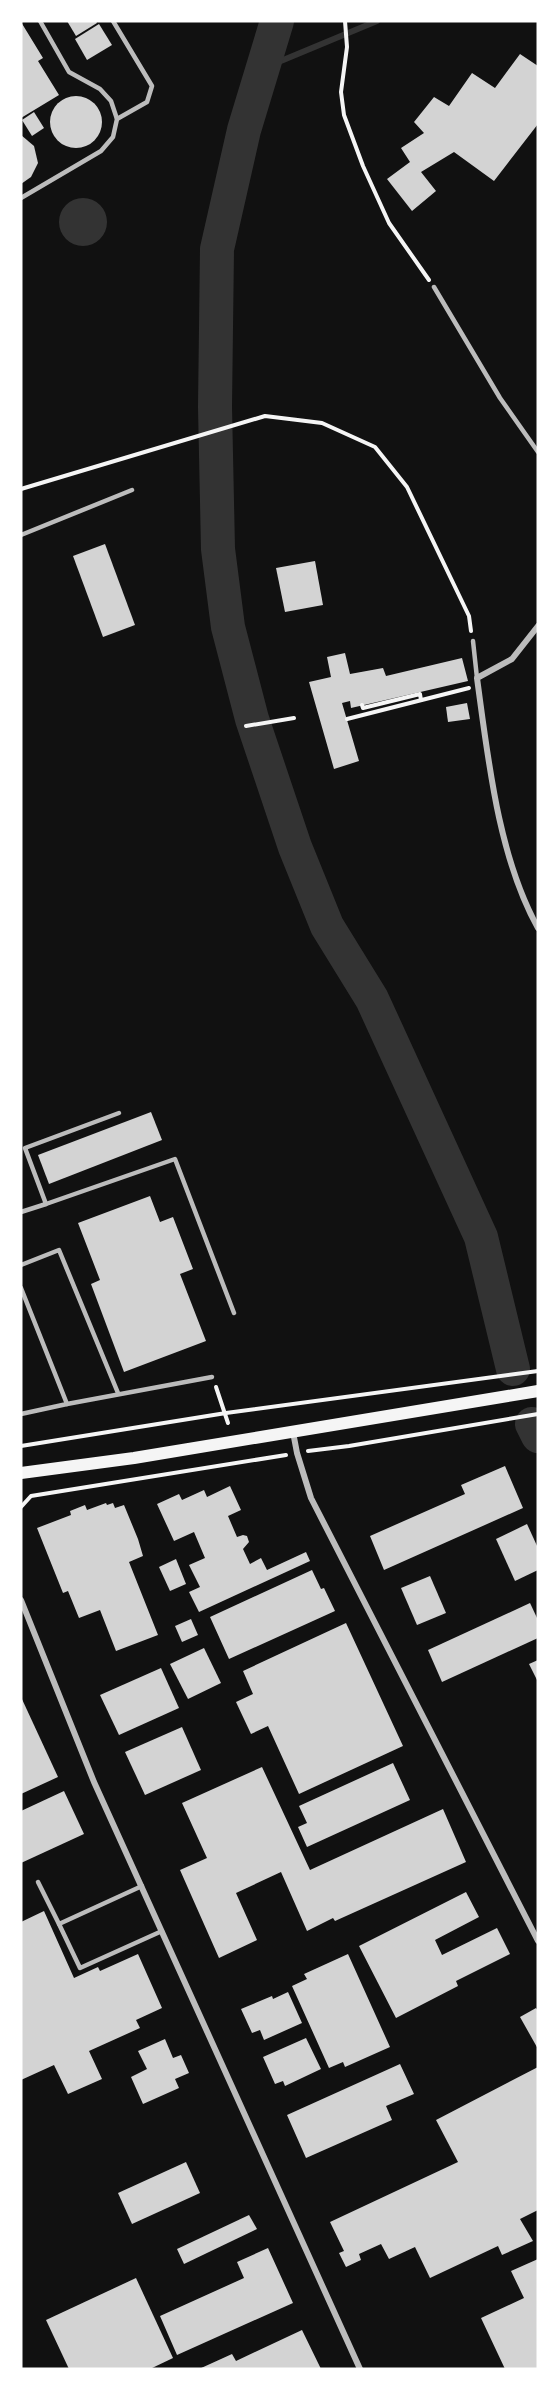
<svg xmlns="http://www.w3.org/2000/svg" width="559" height="2390" viewBox="0 0 559 2390" font-family="Inter,sans-serif">
<style>
.water{fill:#333}
.lines{fill:none;stroke-linecap:round;stroke-linejoin:round}
.stream{stroke:#333;stroke-width:6}
.river{stroke:#333;stroke-width:34}
.building{fill:#d3d3d3}
.path{stroke:#f5f5f5;stroke-width:4}
.service{stroke:#bcbcbc;stroke-width:4.5}
.minor{stroke:#bcbcbc;stroke-width:6}
.secondary{stroke:#f5f5f5;stroke-width:12}
</style>
<rect width="100%" height="100%" fill="#111"/>
<circle class="water" cx="83" cy="222" r="24"/>
<g class="lines">
<path class="stream" d="M264 68 377 21"/>
<g class="river">
<path d="M277 21 244 130 217 249 215 407 218 549 228 627 252 719 295 847 327 926 372 999 481 1237 513 1369"/>
<path d="M532 1424 538 1436"/>
</g>
</g>
<g class="building">
<path d="M67 21H96L97 23 76 36Z"/>
<path d="M21 22 43 58 38 61 59 95 21 118Z"/>
<path d="M99 24 112 45 87 60 75 39Z"/>
<path d="M520 54 538 66V124L494 181 454 152 421 172 436 191 412 211 387 179 410 162 401 148 424 133 414 122 434 97 449 106 472 73 495 88Z"/>
<circle cx="76" cy="122" r="26"/>
<path d="M34 112 44 128 32 136 22 120Z"/>
<path d="M21 135 34 146 38 163 31 177 21 184Z"/>
<path d="M105 544 135 625 103 637 73 556Z"/>
<path d="M315 561 323 605 285 612 276 568Z"/>
<path d="M345 653 350 674 383 668 386 676 462 658 468 681 351 708 350 701 342 703 359 761 334 769 309 682 331 677 327 657Z"/>
<path d="M467 703 470 719 448 722 446 707Z"/>
<path d="M151 1112 162 1140 49 1184 38 1155Z"/>
<path d="M150 1196 160 1222 173 1217 193 1269 180 1274 206 1341 124 1372 91 1284 100 1280 78 1223Z"/>
<path d="M505 1466 523 1508 384 1570 370 1536 465 1494 461 1485Z"/>
<path d="M230 1486 241 1510 228 1516 237 1537 243 1535 247 1536 249 1542 243 1549 250 1564 261 1558 267 1570 306 1552 310 1561 199 1612 189 1592 200 1587 189 1565 205 1558 194 1532 174 1541 157 1504 179 1494 182 1500 204 1490 207 1497Z"/>
<path d="M106 1503 107 1505 113 1503 115 1508 124 1505 138 1539 143 1556 129 1562 158 1635 116 1651 100 1610 79 1618 68 1591 63 1593 37 1528 71 1515 70 1511 85 1505 87 1510Z"/>
<path d="M527 1524 538 1548V1570L515 1581 496 1539Z"/>
<path d="M176 1559 186 1584 170 1591 159 1567Z"/>
<path d="M312 1570 321 1589 324 1588 335 1611 229 1659 210 1617Z"/>
<path d="M430 1576 446 1613 417 1625 401 1588Z"/>
<path d="M530 1603 538 1620V1638L442 1682 428 1650Z"/>
<path d="M191 1619 198 1635 182 1642 175 1626Z"/>
<path d="M346 1623 403 1746 299 1794 268 1726 251 1734 236 1702 253 1694 243 1671Z"/>
<path d="M204 1648 221 1683 188 1699 170 1664Z"/>
<path d="M538 1660V1682L529 1664Z"/>
<path d="M161 1668 179 1708 119 1735 100 1695Z"/>
<path d="M21 1697 58 1777 21 1794Z"/>
<path d="M182 1727 201 1770 145 1795 125 1752Z"/>
<path d="M393 1763 410 1800 307 1847 298 1827 307 1823 299 1806Z"/>
<path d="M262 1767 310 1870 443 1809 466 1862 335 1921 333 1918 307 1931 281 1872 236 1893 257 1940 219 1958 180 1870 207 1858 182 1803Z"/>
<path d="M64 1791 84 1834 21 1863V1811Z"/>
<path d="M466 1892 479 1917 435 1940 442 1955 497 1928 510 1954 456 1981 458 1986 396 2018 359 1946Z"/>
<path d="M44 1911 74 1978 98 1967 100 1971 138 1954 162 2008 136 2020 140 2028 89 2051 102 2079 68 2094 54 2065 21 2080V1922Z"/>
<path d="M348 1954 390 2047 345 2067 343 2062 329 2068 292 1986 307 1979 304 1974Z"/>
<path d="M288 1992 302 2023 264 2040 260 2030 252 2033 241 2009 272 1996 273 1999Z"/>
<path d="M536 2008 538 2011V2049L520 2017Z"/>
<path d="M306 2038 321 2069 285 2086 283 2081 275 2084 263 2057Z"/>
<path d="M165 2039 173 2058 181 2055 189 2073 175 2079 179 2088 143 2104 131 2077 147 2069 138 2051Z"/>
<path d="M400 2064 414 2094 386 2106 392 2120 306 2158 287 2115Z"/>
<path d="M538 2067V2210L520 2219 533 2241 502 2255 498 2246 430 2278 415 2247 389 2259 381 2244 359 2254 361 2260 346 2267 339 2253 344 2251 330 2222 458 2162 436 2120Z"/>
<path d="M186 2162 200 2193 132 2224 118 2193Z"/>
<path d="M249 2215 257 2229 184 2264 177 2249Z"/>
<path d="M268 2248 293 2303 177 2355 160 2316 244 2278 237 2262Z"/>
<path d="M538 2259V2369H505L481 2318 524 2298 511 2271Z"/>
<path d="M136 2278 173 2358 150 2369H69L46 2320Z"/>
<path d="M302 2330 321 2369H199L232 2354 236 2361Z"/>
</g>
<g class="lines">
<g class="path">
<path d="M345 21 347 47 341 92 344 115 363 166 389 223 429 280"/>
<path d="M21 489 265 416 322 423 375 447 407 487 469 616 471 631"/>
<path d="M362 705 363 708 420 694 421 700"/>
<path d="M347 719 469 688"/>
<path d="M246 726 294 718"/>
<path d="M216 1387 228 1423"/>
<path d="M21 1446 226 1413 538 1371"/>
<path d="M308 1451 349 1446 538 1414"/>
<path d="M21 1507 31 1496 286 1455"/>
</g>
<g class="service">
<path d="M113 21 152 86 147 102 117 119"/>
<path d="M21 198 101 151 113 137 117 119 111 101 100 89 69 72 40 21"/>
<path d="M434 287 500 398 538 452"/>
<path d="M21 535 132 490"/>
<path d="M473 641 477 678"/>
<path d="M46 1204 175 1159 234 1313"/>
<path d="M21 1212 46 1204 25 1148 119 1113"/>
<path d="M21 1265 59 1250 118 1393"/>
<path d="M21 1288 67 1404 21 1414"/>
<path d="M67 1404 212 1377"/>
<path d="M38 1882 59 1924 142 1886"/>
<path d="M59 1924 80 1968 162 1931"/>
</g>
<g class="minor">
<path d="M538 626 512 659 477 678C488 758 498 856 538 928"/>
<path d="M293 1432 297 1453 311 1498 538 1941"/>
<path d="M21 1600 94 1782 360 2369"/>
</g>
<path class="secondary" d="M21 1473 134 1458 538 1391"/>
</g>
<rect width="559" height="2390" fill="none" stroke="#ffffff" stroke-width="45"/>
</svg>
